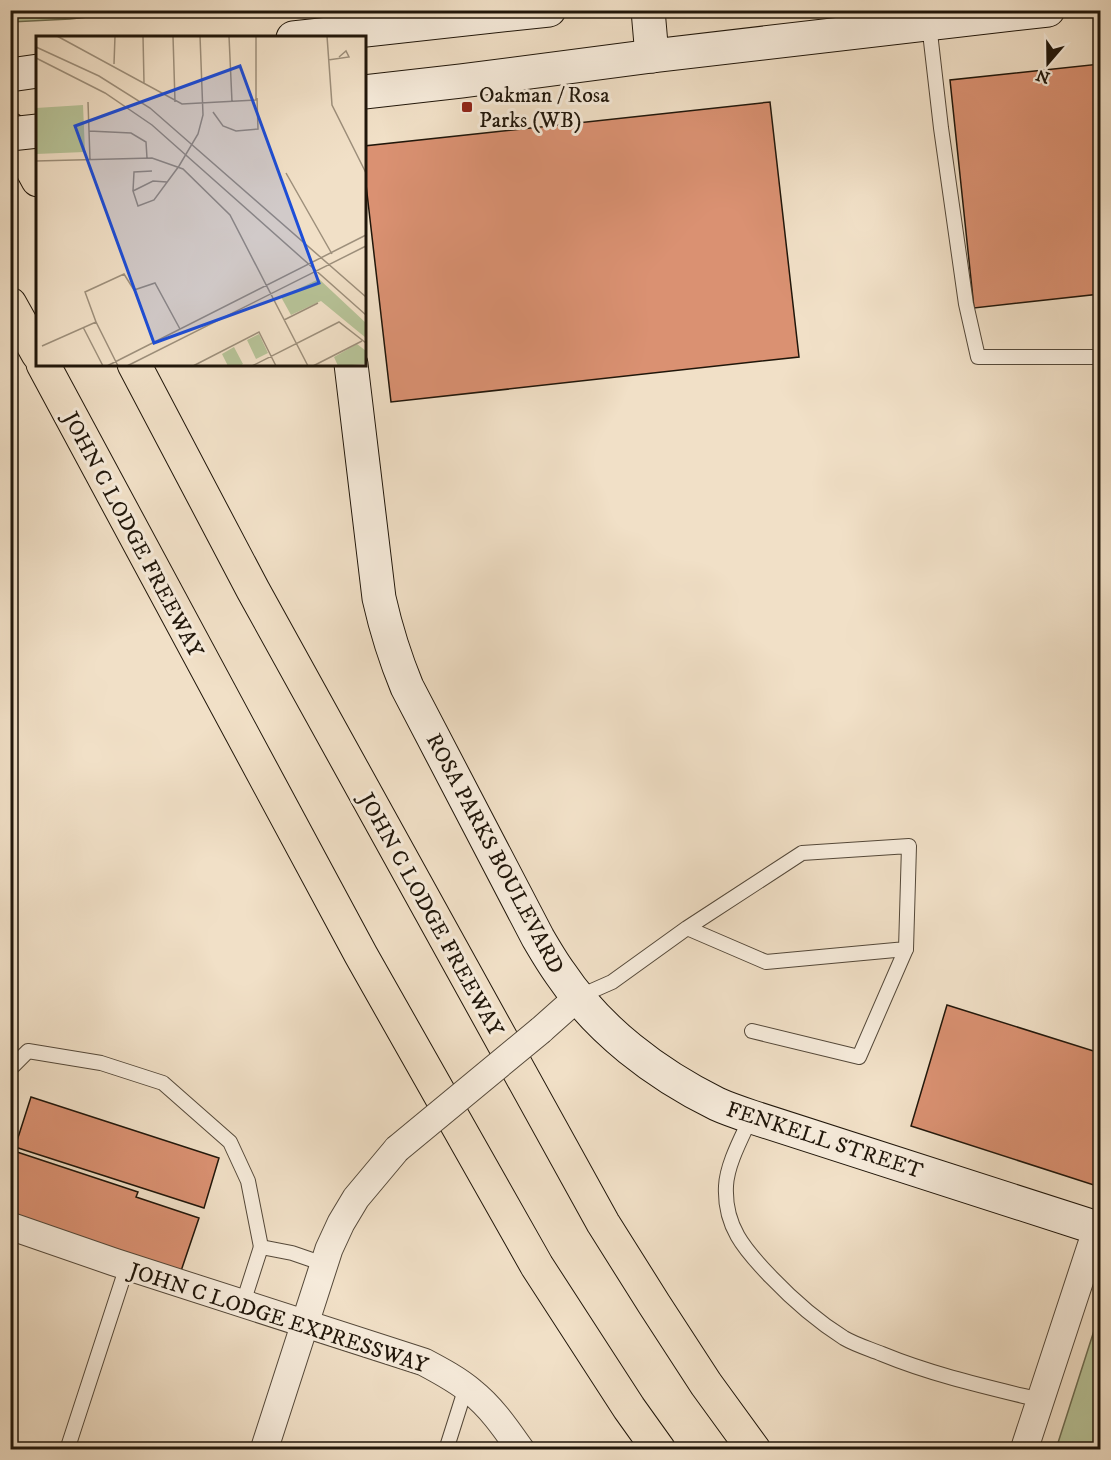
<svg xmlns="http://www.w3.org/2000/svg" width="1111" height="1460" viewBox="0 0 1111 1460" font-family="'IM FELL DW Pica',serif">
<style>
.green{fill:#b7c398;stroke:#6c6c51;stroke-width:1.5}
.building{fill:#da9172;stroke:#20160a;stroke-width:1.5}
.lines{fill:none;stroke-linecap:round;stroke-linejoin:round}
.lane-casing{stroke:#544839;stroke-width:16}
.street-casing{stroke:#544839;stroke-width:29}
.secondary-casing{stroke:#20160a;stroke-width:35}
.highway-casing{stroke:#20160a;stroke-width:35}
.path{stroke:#20160a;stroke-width:4;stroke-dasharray:4.5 3;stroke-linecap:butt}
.lane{stroke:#f6ebdb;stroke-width:14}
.street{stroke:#f6ebdb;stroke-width:27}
.secondary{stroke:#f6ebdb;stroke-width:33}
.highway{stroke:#f1e0c7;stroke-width:33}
.street-bridge-casing{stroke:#544839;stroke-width:29;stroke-linecap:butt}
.secondary-bridge-casing{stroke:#20160a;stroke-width:35;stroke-linecap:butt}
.street-bridge{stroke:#f6ebdb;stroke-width:27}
.secondary-bridge{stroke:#f6ebdb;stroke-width:33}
.poi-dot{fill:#8f2418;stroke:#f6ebdb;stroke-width:2}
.labels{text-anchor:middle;stroke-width:6;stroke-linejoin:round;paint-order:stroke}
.poi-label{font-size:22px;fill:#20160a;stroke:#f6ebdb;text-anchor:start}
.street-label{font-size:22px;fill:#20160a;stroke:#f6ebdb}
.inset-road{fill:none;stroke:#9d8f7b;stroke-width:1.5}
.view{fill:#1d4ed8;fill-opacity:0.15;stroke:#1d4ed8;stroke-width:3}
.inset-edge{fill:none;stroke:#20160a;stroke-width:3}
</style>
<rect width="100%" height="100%" fill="#f1e0c7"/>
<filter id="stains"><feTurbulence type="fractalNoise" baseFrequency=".00333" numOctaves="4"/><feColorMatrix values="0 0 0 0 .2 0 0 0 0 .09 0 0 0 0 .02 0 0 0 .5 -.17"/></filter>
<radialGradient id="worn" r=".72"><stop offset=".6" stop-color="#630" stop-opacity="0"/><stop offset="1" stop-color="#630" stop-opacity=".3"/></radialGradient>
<g class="green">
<path d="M11 10H141V11L70 19 11 22Z"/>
<path d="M1100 1312V1449H1056Z"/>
</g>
<g class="building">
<path d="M1100 64V294L974 308 950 80Z"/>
<path d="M770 102 799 357 391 402 364 167V146Z"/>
<path d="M947 1005 1100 1053V1187L911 1126Z"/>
<path d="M31 1097 219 1158 204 1208 15 1147Z"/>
<path d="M11 1150 138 1192 136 1197 199 1218 181 1271 10 1215Z"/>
</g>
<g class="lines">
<defs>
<g id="lane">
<path d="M929 24 941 128 966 304 978 357H1100"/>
<path d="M578 997 612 982 687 928 802 853 909 846 906 949 766 962 687 928"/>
<path d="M752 1031 859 1057 906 949"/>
<path d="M10 1069 28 1051 101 1063 163 1083 230 1142 248 1181 261 1247"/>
<path d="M751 1117C742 1137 727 1164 726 1186 724 1226 744 1249 771 1277 793 1300 817 1321 844 1338 856 1345 870 1349 882 1354 933 1375 987 1387 1040 1400"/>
<path d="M243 1303 261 1247 292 1253 324 1264"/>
<path d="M67 1450 127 1266"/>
<path d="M446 1450 466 1387"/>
</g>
<g id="street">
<path d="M541 1030 578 997"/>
<path d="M10 1226 114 1262 424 1362C441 1371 458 1380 472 1392 492 1408 506 1429 521 1450"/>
<path d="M264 1450 329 1249 341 1223 356 1198 397 1149"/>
<path d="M1024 1450 1097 1228"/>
</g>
<g id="secondary">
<path d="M648 10 652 56"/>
<path d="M293 38 549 10"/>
<path d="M10 75 38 71"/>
<path d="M364 92 461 81 652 56 1048 10"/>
<path d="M351 364 379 598C386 629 395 658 407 687L538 938C545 950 552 962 560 973 598 1030 656 1074 717 1104 728 1109 740 1113 752 1117L1100 1229"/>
</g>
<g id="highway">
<path d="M10 129 38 180"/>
<path d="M10 304 38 354"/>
<path d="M43 364 361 955 537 1266 629 1408 659 1450"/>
<path d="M134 364 253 590 603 1223 654 1304 706 1384 754 1450"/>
</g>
</defs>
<use href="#lane" class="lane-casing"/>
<use href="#street" class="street-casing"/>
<use href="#secondary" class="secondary-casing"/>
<use href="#highway" class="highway-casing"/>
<path class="path" d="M262 10V16"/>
<use href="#lane" class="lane"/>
<use href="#street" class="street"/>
<use href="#secondary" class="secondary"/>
<use href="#highway" class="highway"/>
<defs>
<path id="street-bridge" d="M397 1149 541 1030"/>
<path id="secondary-bridge" d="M10 134 38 131"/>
</defs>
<use href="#street-bridge" class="street-bridge-casing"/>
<use href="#secondary-bridge" class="secondary-bridge-casing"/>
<use href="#street-bridge" class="street-bridge"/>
<use href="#secondary-bridge" class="secondary-bridge"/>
</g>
<rect class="poi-dot" x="461" y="101" width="12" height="12" rx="3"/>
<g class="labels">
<g class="poi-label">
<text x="479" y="102">Oakman / Rosa<tspan x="479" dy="25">Parks (WB)</tspan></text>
</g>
<g class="street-label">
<text transform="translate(134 534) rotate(62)" y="8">JOHN C LODGE FREEWAY</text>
<text transform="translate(496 853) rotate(62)" y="8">ROSA PARKS BOULEVARD</text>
<text transform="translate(432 914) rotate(61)" y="8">JOHN C LODGE FREEWAY</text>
<text transform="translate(825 1139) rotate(18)" y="8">FENKELL STREET</text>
<text transform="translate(279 1317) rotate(18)" y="8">JOHN C LODGE EXPRESSWAY</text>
</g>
</g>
<g transform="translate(36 36)">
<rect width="330" height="330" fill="#f1e0c7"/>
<path d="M47 69 49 116 0 118V72ZM283 243 330 287V302L285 265 255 279 245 261ZM223 298 232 317 220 323 211 304ZM321 308 330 315V328L302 330 298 321ZM198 311 207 328 204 330H192L186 318Z" fill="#b7c398"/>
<path class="inset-road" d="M21 0 146 68 220 64V0M107 0 108 47M137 0 139 66M193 0 196 66M291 0 296 69 330 137M0 11 63 40 114 72 330 261M0 22 69 57 116 89 330 279M292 24 313 21 310 15 303 21M78 28 79 0M52 66 54 124M177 76 187 90 200 95 222 93 221 62M53 95 95 97 110 106 111 122M0 125 116 122 147 133 194 179 272 330M250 137 296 218M131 146 117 145 97 155 102 170 118 164 143 130 162 98 167 79 164 0M97 155 98 136 116 135M248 284 282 267M60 286 49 256 88 238 98 254 119 247 144 293M47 291 67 330M6 310 60 286 82 330M71 330 330 199M91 330 330 210M157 330 223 296 240 330M216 330 303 286 330 307M277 330 326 305"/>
<path class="view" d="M204 30 283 247 118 307 39 90Z"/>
<rect width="330" height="330" class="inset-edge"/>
</g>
<rect width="1111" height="1460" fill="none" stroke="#f1e0c7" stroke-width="36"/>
<rect x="12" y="12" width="1087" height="1436" fill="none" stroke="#20160a" stroke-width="3"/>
<rect x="18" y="18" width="1075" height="1424" fill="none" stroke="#20160a" stroke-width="1.5"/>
<g transform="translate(1048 63) rotate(200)" stroke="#f6ebdb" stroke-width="4.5" paint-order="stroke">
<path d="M0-4.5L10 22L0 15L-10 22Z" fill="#20160a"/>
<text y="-9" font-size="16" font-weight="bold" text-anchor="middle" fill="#20160a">N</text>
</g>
<rect width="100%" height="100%" filter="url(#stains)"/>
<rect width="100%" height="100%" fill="url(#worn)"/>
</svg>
